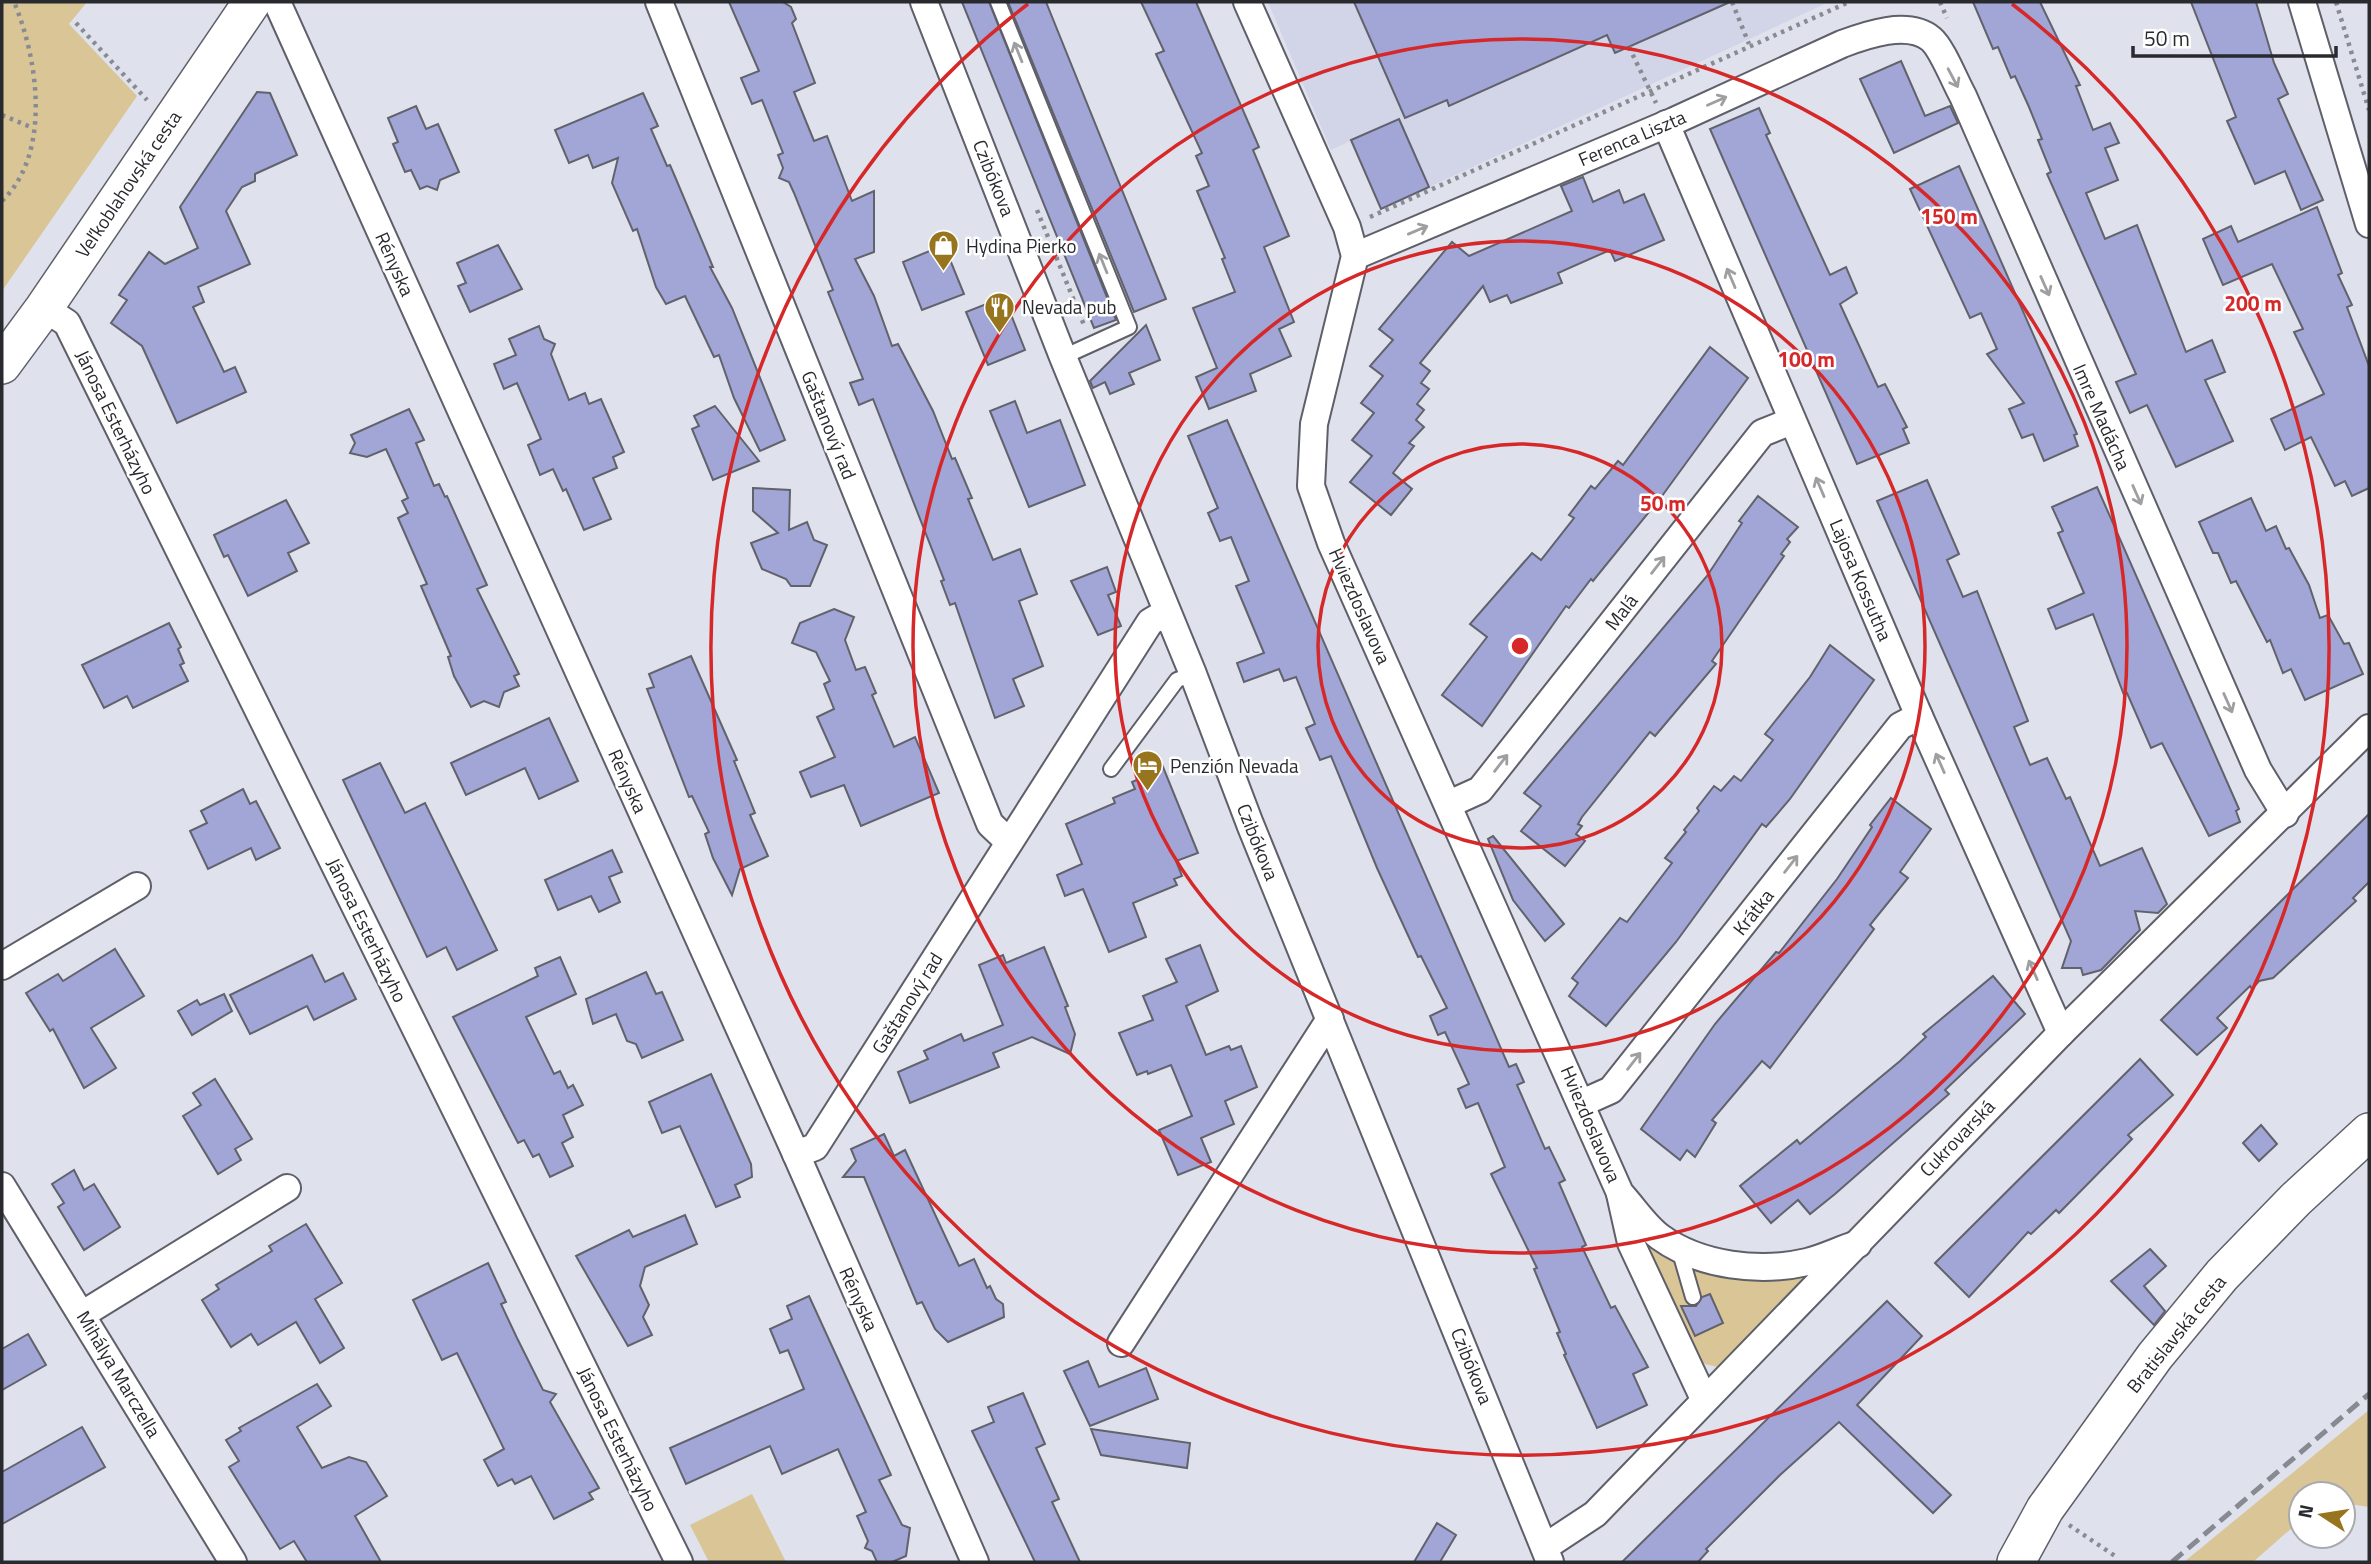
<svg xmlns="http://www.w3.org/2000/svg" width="2371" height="1564" viewBox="0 0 2371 1564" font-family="'Titillium Web',sans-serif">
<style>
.built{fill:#d2d4e7}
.green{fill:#dac596}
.building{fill:#a1a6d6;stroke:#61626c;stroke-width:2}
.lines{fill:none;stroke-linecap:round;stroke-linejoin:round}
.lane-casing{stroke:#5e5f69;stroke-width:18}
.street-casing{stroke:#5e5f69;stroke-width:30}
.secondary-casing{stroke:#5e5f69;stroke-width:40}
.path{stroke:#898b93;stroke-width:4.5;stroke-dasharray:3.5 5;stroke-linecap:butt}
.lane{stroke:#fff;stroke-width:14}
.street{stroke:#fff;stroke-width:26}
.secondary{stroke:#fff;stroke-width:37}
.rail{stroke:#888a91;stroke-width:5;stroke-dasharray:14 7;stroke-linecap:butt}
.oneway{stroke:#9f9fa1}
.ring{fill:none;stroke:#d62828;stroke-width:3.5}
.labels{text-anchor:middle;stroke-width:5;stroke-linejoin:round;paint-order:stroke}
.street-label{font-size:19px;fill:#292a2e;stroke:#fff}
.poi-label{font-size:19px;fill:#292a2e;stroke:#fff;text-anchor:start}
.centre{fill:#d62828;stroke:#fff;stroke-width:3.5}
.ring-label{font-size:21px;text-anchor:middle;font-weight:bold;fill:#d62828;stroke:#fff;stroke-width:5;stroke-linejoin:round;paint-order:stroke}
</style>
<rect width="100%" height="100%" fill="#dfe1ec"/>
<path class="built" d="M1268 2H1829L1429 187 1399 164 1382 126 1331 150Z"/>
<g class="green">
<path d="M2 2H87L69 24 137 96 2 291Z"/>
<path d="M1647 1243 1652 1245 1827 1267 1721 1368 1705 1364 1690 1350 1646 1249Z"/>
<path d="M2369 1410V1507L2343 1503V1494H2301V1520L2253 1562H2184Z"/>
<path d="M752 1494 786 1562H709L690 1525Z"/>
</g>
<g class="building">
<path d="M729 2H783L791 7 796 19 792 23 815 83 794 92 814 141 827 136 852 201 874 191V252L855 259 874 296 892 346 898 344 933 411 952 459 955 458 972 498 968 499 993 560 1020 549 1037 594 1019 601 1043 666 1013 679 1024 706 995 718 955 603 950 605 941 581 944 580 873 399 859 405 850 383 863 379 828 292 833 290 794 193 789 182 779 178 783 168 778 155 783 153 762 100 752 104 741 78 759 71Z"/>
<path d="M962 2H989L1116 320 1094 328Z"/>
<path d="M1008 2H1046L1166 299 1134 312Z"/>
<path d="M1141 2H1196L1259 147 1253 150 1289 236 1264 247 1294 322 1279 329 1291 356 1250 374 1256 391 1209 409 1196 377 1217 368 1193 308 1235 292 1222 259 1225 258 1197 191 1209 186 1196 156 1202 153 1156 54 1164 51Z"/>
<path d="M1354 2H1730L1615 53 1607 35 1449 106 1447 100 1405 118Z"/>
<path d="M1973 2H2040L2080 85 2076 86 2093 130 2110 123 2119 143 2105 148 2118 180 2086 193 2105 239 2137 225 2186 352 2212 340 2225 372 2205 380 2233 441 2176 467 2147 405 2130 413 2116 382 2136 374 2047 174 2051 172 2038 140 2042 139 2029 107 2015 76 2011 78 1998 47 1993 49Z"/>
<path d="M2191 2H2256L2274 63 2288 94 2278 99 2323 200 2301 210 2285 171 2255 184 2227 121 2236 117Z"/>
<path d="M1901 61 1925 116 1950 106 1958 123 1894 153 1860 79Z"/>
<path d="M257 92 270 93 297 155 255 174V181L242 187 226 211 250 264 198 287 204 302 193 307 224 372 235 367 246 392 177 423 142 346 111 323 127 300 119 295 149 252 165 264 198 248 180 207Z"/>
<path d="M643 93 658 126 651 129 667 166 670 165 676 179 713 267H710L732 308 785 440 760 451 734 398 719 355 714 357 685 296 666 304 656 287 637 229 633 231 612 183 618 158 593 168 588 155 569 163 555 130Z"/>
<path d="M416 106 426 129 438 124 459 172 440 180 437 190 427 186 420 189 411 170 405 172 393 144 398 142 388 118Z"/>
<path d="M1759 108 1770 133 1766 135 1830 275 1846 267 1857 293 1840 304 1878 387 1885 384 1907 427 1903 429 1909 443 1857 464 1710 129Z"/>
<path d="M1399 119 1429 187 1381 209 1351 140Z"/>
<path d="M1959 166 2077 434 2074 435 2078 446 2044 461 2033 434 2022 438 2009 409 2024 403 1987 354 1997 349 1981 313 1970 318 1910 189Z"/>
<path d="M1583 177 1593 202 1619 190 1624 203 1644 194 1664 240 1615 261 1610 250 1558 273 1562 283 1511 303 1507 295 1490 302 1483 286 1420 363 1430 371 1421 383 1429 389 1417 404 1424 410 1416 420 1424 427 1409 443 1414 446 1393 473 1412 489 1391 515 1350 482 1372 456 1352 440 1374 413 1361 403 1383 376 1370 366 1393 340 1379 329 1452 242 1469 256 1572 211 1561 186Z"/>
<path d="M2317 207 2342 273 2338 275 2352 305 2347 307 2369 366V488L2352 496 2345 481 2335 486 2311 437 2285 450 2271 419 2324 394 2294 332 2303 329 2272 264 2223 285 2203 239 2231 226 2238 242Z"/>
<path d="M498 245 522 289 470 312 458 286 466 283 457 263Z"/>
<path d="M944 245 964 294 922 310 903 262Z"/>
<path d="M1004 297 1025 350 988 365 966 312Z"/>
<path d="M1146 325 1160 360 1129 373 1134 384 1110 394 1105 382 1093 388 1090 381Z"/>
<path d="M539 326 544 339 555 344 551 354 569 400 585 393 589 404 601 399 624 452 613 457 617 468 593 478 611 519 584 530 566 489 563 491 553 469 540 475 528 445 541 439 517 383 504 389 494 364 516 355 509 339Z"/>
<path d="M1710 347 1748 378 1662 496 1593 581 1591 579 1569 608 1566 606 1482 726 1442 695 1487 637 1470 624 1532 553 1541 560 1574 518 1569 515 1591 486 1595 489 1618 461 1623 465Z"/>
<path d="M1015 401 1027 433 1060 420 1085 485 1029 507 990 411Z"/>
<path d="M715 406 759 461 713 480 692 429 699 426 694 416Z"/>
<path d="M409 409 424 440 416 443 434 486 439 484 445 497 447 496 487 585 477 589 519 674 514 676 519 686 504 692 499 707 484 701 471 707 454 676 448 657 451 656 421 586 427 584 398 518 408 513 402 501 408 498 386 449 367 457 350 453 355 443 351 435Z"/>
<path d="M1227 420 1509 1067 1516 1064 1524 1082 1517 1085 1545 1149 1549 1147 1565 1180 1559 1183 1586 1245 1582 1247 1611 1308 1615 1306 1648 1367 1633 1374 1647 1405 1597 1428 1564 1355 1566 1354 1557 1333 1560 1332 1534 1269 1537 1268 1491 1174 1505 1167 1478 1103 1466 1108 1458 1089 1469 1084 1445 1032 1438 1035 1430 1016 1447 1008 1421 956 1418 957 1377 868 1331 756 1320 760 1306 728 1315 724 1296 677 1284 681 1279 669 1244 682 1237 663 1264 653 1236 586 1249 581 1231 537 1220 541 1208 513 1218 508 1188 436Z"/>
<path d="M1927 480 1959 554 1947 560 1963 597 1977 591 2028 721 2014 727 2030 765 2047 758 2066 799 2070 797 2100 866 2142 848 2167 904 2158 913 2135 911 2140 930 2101 970 2083 975 2081 968H2062L2071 941 1877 501Z"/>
<path d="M2097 487 2239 809 2236 811 2240 822 2209 836 2162 743 2151 748 2127 693 2124 695 2093 614 2056 629 2048 609 2084 593 2058 533 2063 531 2052 507Z"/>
<path d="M753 488 790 490 789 530 807 522 814 540 827 545 810 586H791L786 579 762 569 751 543 778 533 753 511Z"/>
<path d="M1758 496 1798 527 1787 539 1790 542 1781 554 1784 556 1712 661 1716 664 1655 736 1650 732 1582 817 1578 824 1582 826 1576 834 1585 841 1565 866 1521 831 1541 806 1524 793 1707 576 1742 523 1739 521Z"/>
<path d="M2251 498 2266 531 2276 526 2286 549 2289 548 2309 585 2320 618 2328 615 2344 644 2349 643 2363 674 2305 700 2291 669 2283 673 2270 640 2267 642 2236 581 2231 583 2218 553H2213L2199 522Z"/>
<path d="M286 500 309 543 288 553 297 571 248 596 228 555 224 557 214 535Z"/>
<path d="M1107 567 1116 592 1108 595 1121 626 1098 635 1071 581Z"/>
<path d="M834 609 854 617 845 640 856 670 865 667 876 693 872 695 894 747 915 737 939 793 861 826 844 785 811 797 800 772 835 757 817 717 834 709 824 684 830 681 816 652 792 643 800 623Z"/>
<path d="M169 623 181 647 178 649 184 663 180 665 188 681 133 708 127 696 104 708 82 665Z"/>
<path d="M1830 645 1874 680 1790 799 1766 827 1762 824 1676 942 1606 1026 1569 996 1578 983 1572 978 1620 918 1627 922 1672 863 1665 858 1686 832 1684 830 1699 811 1697 808 1714 786 1721 791 1734 776 1741 781 1773 740 1765 734 1810 677Z"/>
<path d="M691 656 737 760 734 761 755 813 750 815 768 856 740 869 732 895 713 858 705 834 709 832 692 796 689 797 647 689 654 687 649 674Z"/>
<path d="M549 718 578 781 539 799 525 768 466 795 451 763Z"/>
<path d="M1161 762 1198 853 1176 861 1182 876 1174 879 1177 885 1133 903 1146 937 1109 952 1083 889 1065 896 1057 875 1082 864 1066 824 1115 803 1113 798 1135 789 1132 782 1139 779 1137 772Z"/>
<path d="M380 763 405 813 425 803 497 950 457 970 446 947 427 957 343 780Z"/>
<path d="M243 789 250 804 256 801 280 848 256 860 251 848 208 869 190 831 207 823 201 811Z"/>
<path d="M1891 798 1931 829 1900 872 1908 878 1870 925 1874 929 1770 1068 1762 1061 1712 1120 1716 1123 1695 1157 1687 1150 1680 1160 1641 1129 1715 1024 1776 952 1779 953 1837 879 1872 827 1870 825Z"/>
<path d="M2369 814V882L2353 898 2356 901 2273 978 2259 981 2252 989 2250 986 2217 1018 2227 1028 2197 1055 2161 1020Z"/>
<path d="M1493 836 1564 924 1545 941 1513 900 1488 839Z"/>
<path d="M612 850 622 872 609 877 620 902 599 912 591 896 558 910 545 880Z"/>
<path d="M1200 945 1218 991 1186 1006 1206 1055 1229 1046 1231 1050 1241 1046 1257 1087 1225 1101 1234 1124 1201 1138 1211 1162 1178 1175 1159 1130 1192 1116 1171 1065 1148 1074 1147 1071 1137 1075 1119 1033 1153 1020 1143 996 1177 982 1166 959Z"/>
<path d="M1044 947 1068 1006 1065 1007 1075 1034 1070 1054 1032 1037 993 1053 999 1067 910 1103 898 1072 928 1059 924 1051 961 1034 964 1041 1003 1025 979 965 1003 955 1006 963Z"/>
<path d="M115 949 144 996 91 1028 116 1068 84 1088 53 1029 50 1031 26 993 58 974 63 981Z"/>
<path d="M312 955 325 982 343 973 356 999 314 1020 307 1006 250 1034 230 995Z"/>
<path d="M560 957 576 994 526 1017 554 1074 560 1071 568 1088 573 1085 583 1105 563 1115 573 1137 562 1143 573 1166 550 1177 539 1154 533 1157 524 1140 518 1143 453 1017 538 976 535 968Z"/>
<path d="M646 972 656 994 662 992 683 1040 642 1058 636 1044 627 1041 616 1014 593 1024 586 999Z"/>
<path d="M1993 976 2025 1014 1945 1090 1949 1094 1835 1194 1810 1214 1798 1200 1771 1223 1740 1186 1797 1140 1800 1144 1900 1061 1926 1037 1923 1034Z"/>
<path d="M224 994 232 1011 192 1035 178 1011 197 1000 200 1005Z"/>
<path d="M2140 1059 2173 1095 2128 1135 2132 1139 2059 1213 2056 1210 2031 1234 2028 1232 1969 1297 1935 1263Z"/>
<path d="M711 1074 751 1164 752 1177 735 1185 740 1197 716 1207 680 1126 662 1133 649 1102Z"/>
<path d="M215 1079 252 1139 235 1149 241 1160 218 1174 183 1116 201 1105 193 1093Z"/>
<path d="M2261 1125 2277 1144 2259 1161 2243 1143Z"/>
<path d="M884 1134 894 1156 905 1150 959 1266 974 1259 987 1288 990 1286 996 1299 1003 1304 1004 1317 948 1342 935 1329 922 1302 917 1304 864 1177H843L856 1161 851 1149Z"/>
<path d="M74 1170 84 1190 94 1184 120 1227 84 1250 58 1207 64 1203 52 1184Z"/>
<path d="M685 1215 697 1244 645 1267 640 1286 649 1305 643 1317 652 1335 628 1346 576 1256 629 1230 633 1237Z"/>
<path d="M306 1224 342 1283 315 1299 344 1348 320 1363 296 1322 258 1345 251 1334 231 1347 202 1300 219 1289 216 1285 272 1251 269 1246Z"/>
<path d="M2150 1249 2166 1266 2144 1286 2165 1311 2154 1325 2111 1281Z"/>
<path d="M488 1263 506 1302 501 1304 517 1338 543 1390 556 1394 550 1402 599 1488 589 1493 593 1499 554 1519 531 1476 515 1484 512 1479 498 1486 484 1460 504 1449 457 1353 442 1360 413 1300Z"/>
<path d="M1710 1294 1723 1323 1695 1336 1681 1306H1696L1702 1297Z"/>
<path d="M809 1296 891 1475 879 1480 902 1525 910 1528 906 1556 892 1562H877L872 1551 865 1548 868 1541 857 1516 866 1512 838 1449 782 1474 770 1446 686 1484 670 1448 804 1389 788 1350 780 1353 770 1329 792 1319 787 1306Z"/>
<path d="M1887 1301 1922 1336 1857 1405 1951 1495 1933 1513 1839 1422 1780 1475 1706 1549 1708 1551 1698 1562H1622Z"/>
<path d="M28 1334 46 1365 2 1390V1349Z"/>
<path d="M1088 1361 1099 1387 1146 1368 1158 1399 1090 1426 1064 1371Z"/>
<path d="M317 1384 331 1406 297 1427 322 1468 349 1457 366 1462 387 1496 355 1516 381 1562H307L294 1541 280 1549 229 1467 239 1461 226 1440 241 1431 239 1428Z"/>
<path d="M1023 1393 1045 1444 1036 1448 1059 1499 1052 1502 1080 1562H1035L972 1431 994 1422 988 1407Z"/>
<path d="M82 1427 105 1467 2 1524V1472Z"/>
<path d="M1091 1429 1190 1443 1187 1468 1101 1455Z"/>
<path d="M1437 1523 1456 1535 1440 1562H1414Z"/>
</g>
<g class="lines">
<defs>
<g id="lane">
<path d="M998 2 1129 327 1063 357"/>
<path d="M1111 769 1177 680 1193 674"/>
<path d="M1679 1249 1693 1297"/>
</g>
<g id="street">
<path d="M277 2 796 1154 975 1562"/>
<path d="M659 2 990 824 1009 842"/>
<path d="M924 2 1063 357 1193 674 1250 824 1550 1562"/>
<path d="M1247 2 1347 227 1355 256 1314 424 1311 486 1331 543 1620 1193C1633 1207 1645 1226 1660 1237 1700 1266 1760 1273 1807 1262 1824 1258 1841 1249 1858 1244"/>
<path d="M2302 2 2369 224"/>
<path d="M1666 124 1919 716 2061 1033"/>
<path d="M1355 256 1674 121 1842 44C1866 35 1908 20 1931 39 1942 48 1955 82 1963 96L2258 770 2285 814"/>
<path d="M44 308 67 323 679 1562"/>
<path d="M1449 804 1480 790 1762 433 1792 421"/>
<path d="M2 966 137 886"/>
<path d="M1582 1103 1611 1090 1900 726 1919 716"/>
<path d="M796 1154 815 1147 1150 622 1167 612"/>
<path d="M2 1186 233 1562"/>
<path d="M1620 1194 1631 1243 1704 1399"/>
<path d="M83 1314 287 1188"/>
<path d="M1121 1343 1330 1019"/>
<path d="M1545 1547 1595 1514 2061 1033 2369 728"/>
</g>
<g id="secondary">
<path d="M2 365 44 308 252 2"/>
<path d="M2016 1562 2045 1509 2155 1356 2222 1275 2296 1199 2369 1132"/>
</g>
</defs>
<use href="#lane" class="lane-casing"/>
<use href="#street" class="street-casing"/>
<use href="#secondary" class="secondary-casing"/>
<g class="path">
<path d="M1732 2 1749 44"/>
<path d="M1940 2 1947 18"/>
<path d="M2336 2 2369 110"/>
<path d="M76 23 147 100"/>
<path d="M1629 47 1656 103"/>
<path d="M2 115 33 128"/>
<path d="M2 201C52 153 38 59 14 2"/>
<path d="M1037 210 1084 325"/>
<path d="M1370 217 1849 2"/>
<path d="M2069 1525 2115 1556"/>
</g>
<use href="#lane" class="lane"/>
<use href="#street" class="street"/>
<use href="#secondary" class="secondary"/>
<path class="rail" d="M2172 1562 2369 1394"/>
</g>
<defs><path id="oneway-shaft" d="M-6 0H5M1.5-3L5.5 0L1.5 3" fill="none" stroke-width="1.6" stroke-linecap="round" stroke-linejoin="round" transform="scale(1.75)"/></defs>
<g class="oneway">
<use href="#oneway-shaft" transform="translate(1018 52) rotate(-112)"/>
<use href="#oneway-shaft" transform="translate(1953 78) rotate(62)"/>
<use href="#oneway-shaft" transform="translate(1717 101) rotate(-24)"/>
<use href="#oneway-shaft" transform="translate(1418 230) rotate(-23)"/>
<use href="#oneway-shaft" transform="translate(1103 263) rotate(-112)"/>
<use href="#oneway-shaft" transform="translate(1731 278) rotate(-113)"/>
<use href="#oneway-shaft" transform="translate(2045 286) rotate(66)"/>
<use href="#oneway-shaft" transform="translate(1820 487) rotate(-113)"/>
<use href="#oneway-shaft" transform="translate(2137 495) rotate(66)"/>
<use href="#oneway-shaft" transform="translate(1658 565) rotate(-52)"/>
<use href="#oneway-shaft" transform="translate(2228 703) rotate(66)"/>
<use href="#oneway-shaft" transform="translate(1501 763) rotate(-52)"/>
<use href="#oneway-shaft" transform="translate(1940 763) rotate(-114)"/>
<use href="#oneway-shaft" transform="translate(1791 864) rotate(-52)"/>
<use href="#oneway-shaft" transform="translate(2033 970) rotate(-114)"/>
<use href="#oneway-shaft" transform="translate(1634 1061) rotate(-52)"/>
</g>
<g class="ring">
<circle cx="1520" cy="646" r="202"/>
<circle cx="1520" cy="646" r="405"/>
<circle cx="1520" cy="646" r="607"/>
<path d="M2012 4A809 809 0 1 1 1028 4"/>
</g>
<defs>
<symbol id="shop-pin" viewBox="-11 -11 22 30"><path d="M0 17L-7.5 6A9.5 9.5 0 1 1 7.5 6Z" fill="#96751e" stroke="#fff"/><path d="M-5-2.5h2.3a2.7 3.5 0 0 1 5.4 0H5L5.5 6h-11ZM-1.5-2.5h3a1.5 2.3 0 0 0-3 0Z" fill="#fff"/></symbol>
<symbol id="restaurant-pin" viewBox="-11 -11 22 30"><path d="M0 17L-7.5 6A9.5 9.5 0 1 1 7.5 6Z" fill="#96751e" stroke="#fff"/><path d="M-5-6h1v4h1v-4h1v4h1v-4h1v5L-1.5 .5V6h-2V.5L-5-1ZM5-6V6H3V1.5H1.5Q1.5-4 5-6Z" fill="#fff"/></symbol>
<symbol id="hotel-pin" viewBox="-11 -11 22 30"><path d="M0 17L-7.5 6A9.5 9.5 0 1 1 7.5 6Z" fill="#96751e" stroke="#fff"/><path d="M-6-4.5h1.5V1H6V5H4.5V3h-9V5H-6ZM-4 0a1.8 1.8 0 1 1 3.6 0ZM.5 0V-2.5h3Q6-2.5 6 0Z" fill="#fff"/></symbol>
</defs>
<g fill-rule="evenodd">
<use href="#shop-pin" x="926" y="228" width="35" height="47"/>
<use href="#restaurant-pin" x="982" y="290" width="35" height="47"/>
<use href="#hotel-pin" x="1130" y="748" width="35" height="47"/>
</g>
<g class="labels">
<g class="street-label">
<text transform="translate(1632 138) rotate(-23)" y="7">Ferenca Liszta</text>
<text transform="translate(994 178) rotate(68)" y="7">Czibókova</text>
<text transform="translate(128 184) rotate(-56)" y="7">Veľkoblahovská cesta</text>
<text transform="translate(395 264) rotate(66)" y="7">Rényska</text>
<text transform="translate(2102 417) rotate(66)" y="7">Imre Madácha</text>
<text transform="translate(116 422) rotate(64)" y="7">Jánosa Esterházyho</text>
<text transform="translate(829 425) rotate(68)" y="7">Gaštanový rad</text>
<text transform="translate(1861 580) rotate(67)" y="7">Lajosa Kossutha</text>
<text transform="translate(1360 606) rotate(66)" y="7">Hviezdoslavova</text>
<text transform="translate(1621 612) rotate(-52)" y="7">Malá</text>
<text transform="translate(628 781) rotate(66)" y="7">Rényska</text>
<text transform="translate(1258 842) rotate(68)" y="7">Czibókova</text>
<text transform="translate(1753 912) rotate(-52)" y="7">Krátka</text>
<text transform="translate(367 930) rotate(64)" y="7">Jánosa Esterházyho</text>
<text transform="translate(907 1003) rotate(-58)" y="7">Gaštanový rad</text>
<text transform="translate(1591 1124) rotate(67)" y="7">Hviezdoslavova</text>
<text transform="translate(1957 1138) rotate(-46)" y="7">Cukrovarská</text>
<text transform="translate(859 1299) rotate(66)" y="7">Rényska</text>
<text transform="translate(2176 1334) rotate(-51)" y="7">Bratislavská cesta</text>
<text transform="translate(1472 1366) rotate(68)" y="7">Czibókova</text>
<text transform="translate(119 1374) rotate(59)" y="7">Mihálya Marczella</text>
<text transform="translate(618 1439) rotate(64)" y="7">Jánosa Esterházyho</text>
</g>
<g class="poi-label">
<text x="966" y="253">Hydina Pierko</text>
<text x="1022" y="314">Nevada pub</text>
<text x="1170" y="773">Penzión Nevada</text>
</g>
</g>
<circle cx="1520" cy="646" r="10" class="centre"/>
<g class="ring-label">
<text x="1949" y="224">150 m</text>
<text x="2253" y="311">200 m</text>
<text x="1806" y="367">100 m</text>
<text x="1663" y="511">50 m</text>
</g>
<rect width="2371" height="1564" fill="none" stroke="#292a2e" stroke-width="7"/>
<g transform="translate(2322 1515) rotate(282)"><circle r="33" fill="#ffffff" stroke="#a9aaab" stroke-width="2"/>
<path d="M0-5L12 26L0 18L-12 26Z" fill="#96751e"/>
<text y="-10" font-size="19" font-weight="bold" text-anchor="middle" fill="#292a2e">N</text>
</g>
<path d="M2133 46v10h203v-10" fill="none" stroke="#292a2e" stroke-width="3.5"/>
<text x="2144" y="46" font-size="21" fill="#292a2e" stroke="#ffffff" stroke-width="5" paint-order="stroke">50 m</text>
</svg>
